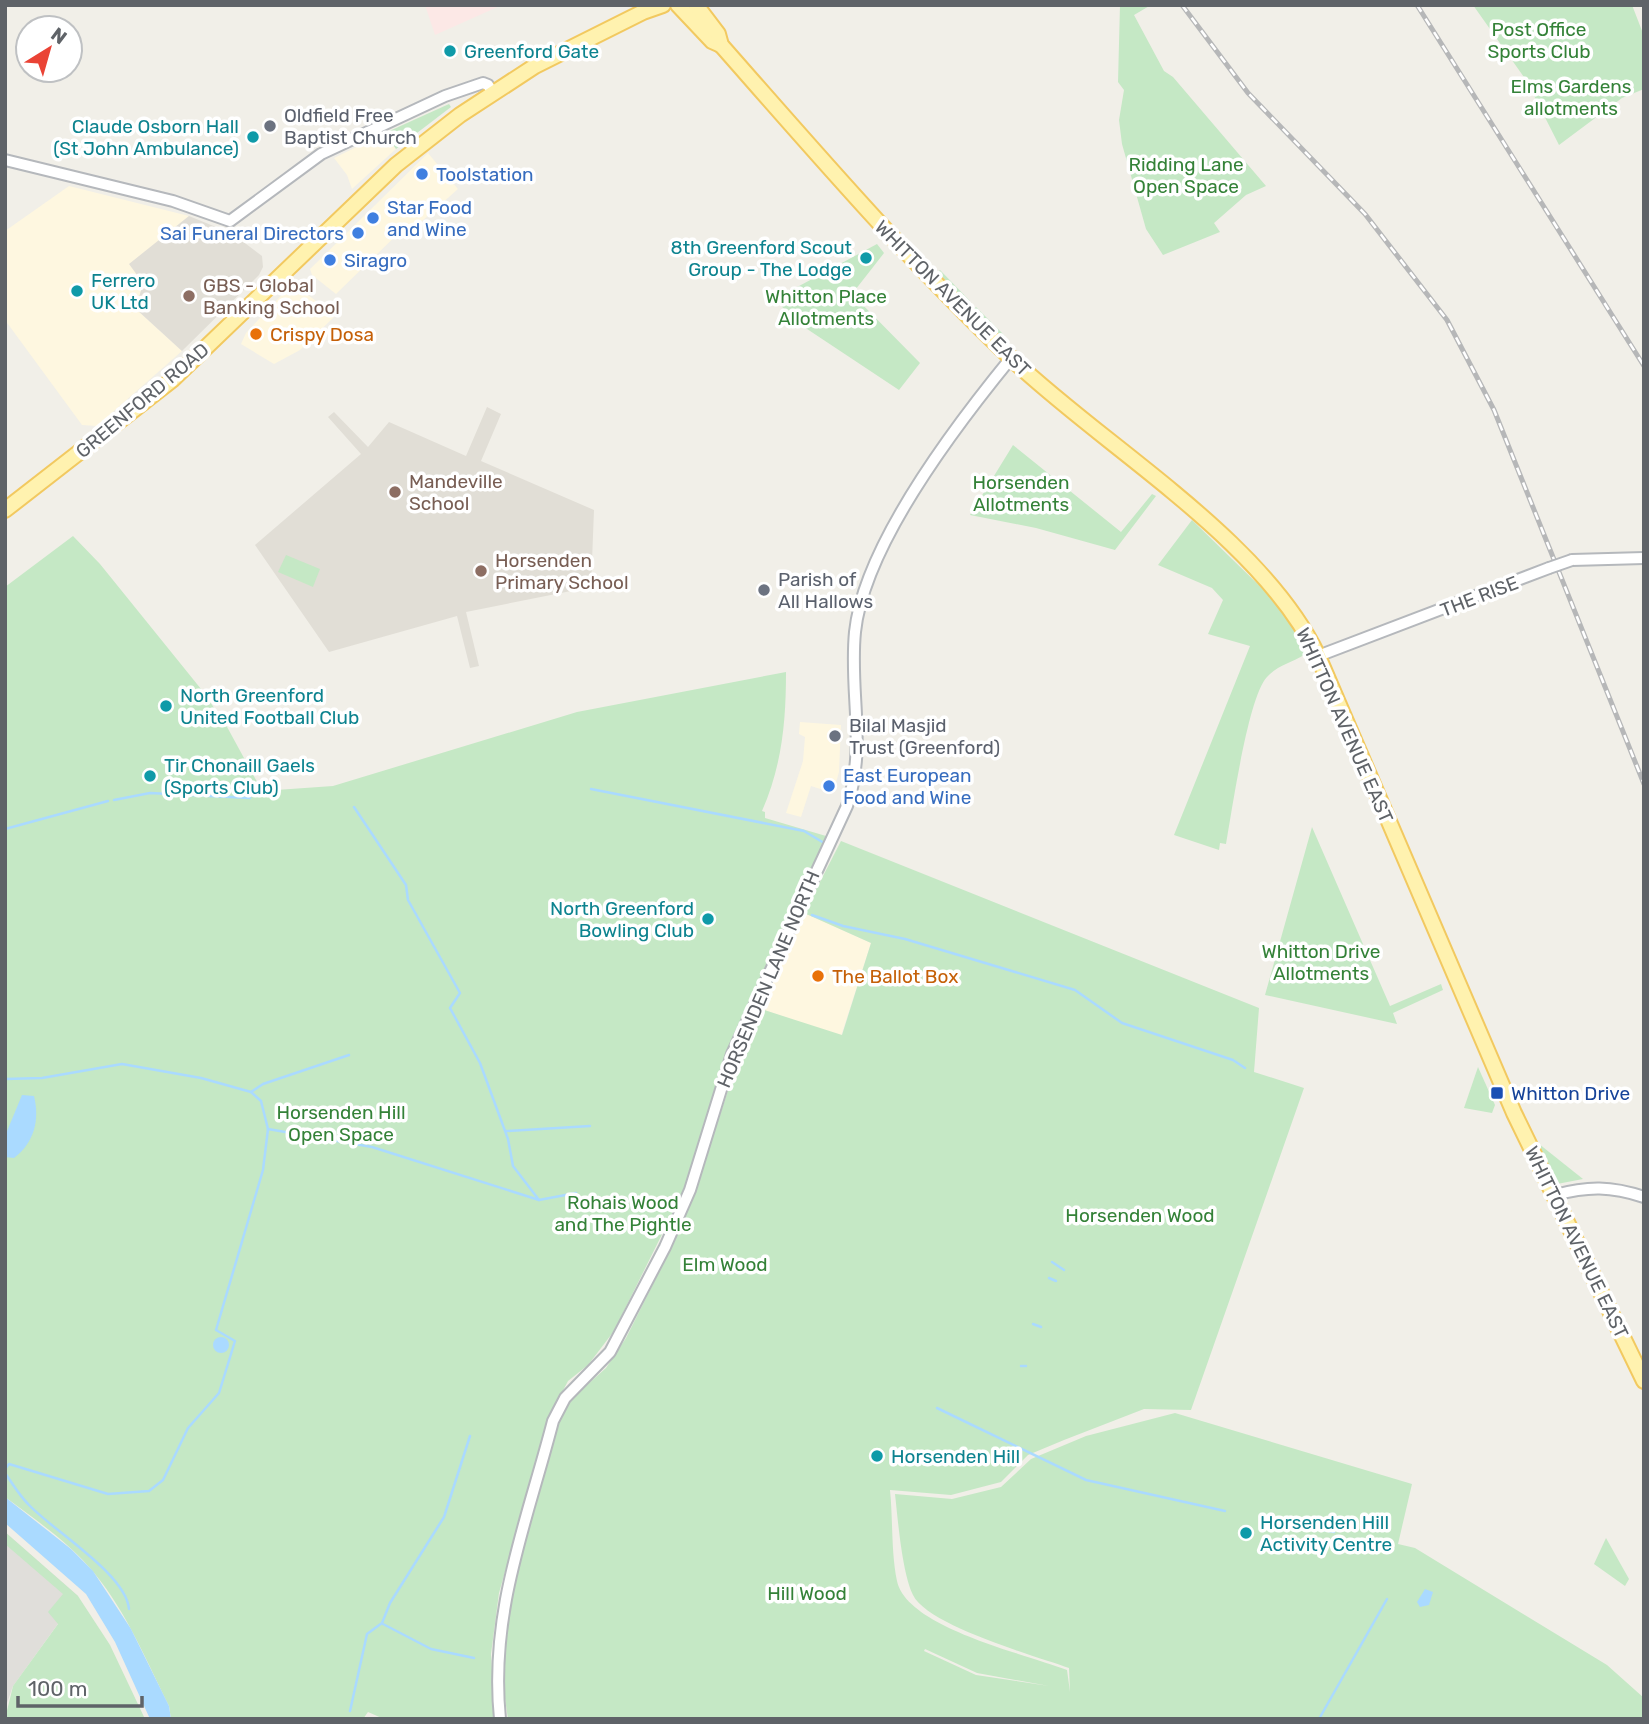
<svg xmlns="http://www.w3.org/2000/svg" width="1649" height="1724" viewBox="0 0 1649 1724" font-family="Rubik,sans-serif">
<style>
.commercial{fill:#fef7e0}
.industrial{fill:#e0deda}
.education{fill:#e1ded6}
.medical{fill:#fce8e6}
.green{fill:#c5e8c5;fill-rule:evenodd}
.water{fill:#aadaff}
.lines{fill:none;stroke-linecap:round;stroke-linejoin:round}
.stream{stroke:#aadaff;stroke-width:2.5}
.tertiary-casing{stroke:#b5b8bc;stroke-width:14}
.primary-casing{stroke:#f2c960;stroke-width:18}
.tertiary{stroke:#fff;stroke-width:10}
.primary{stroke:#fff2af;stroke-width:14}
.rail-casing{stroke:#b6b7b8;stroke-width:5}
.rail{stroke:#fff;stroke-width:2.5;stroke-dasharray:8;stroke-linecap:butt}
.tertiary-bridge-casing{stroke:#b5b8bc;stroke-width:14;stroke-linecap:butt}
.tertiary-bridge{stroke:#fff;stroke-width:10}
.culture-dot{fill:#0f9aa8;stroke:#fff;stroke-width:2.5}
.worship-dot{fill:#6b7280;stroke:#fff;stroke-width:2.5}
.shop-dot{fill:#3f7fe0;stroke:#fff;stroke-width:2.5}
.education-dot{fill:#8d6e63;stroke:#fff;stroke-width:2.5}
.food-dot{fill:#e8710a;stroke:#fff;stroke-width:2.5}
.transit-dot{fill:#1a4fb4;stroke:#fff;stroke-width:2.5}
.labels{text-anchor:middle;stroke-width:7;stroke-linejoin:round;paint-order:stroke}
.park-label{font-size:19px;fill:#348238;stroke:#fff}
.culture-label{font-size:19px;fill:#0d838f;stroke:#fff;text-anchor:start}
.worship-label{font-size:19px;fill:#5b616d;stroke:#fff;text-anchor:start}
.shop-label{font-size:19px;fill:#366cbe;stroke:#fff;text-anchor:start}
.education-label{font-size:19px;fill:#785e54;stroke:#fff;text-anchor:start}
.street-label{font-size:19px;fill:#5f6368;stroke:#fff}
.food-label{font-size:19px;fill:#c56008;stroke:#fff;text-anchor:start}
.transit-label{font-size:19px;fill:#164399;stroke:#fff;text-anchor:start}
</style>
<rect width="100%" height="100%" fill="#f1efe8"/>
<g class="commercial">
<path d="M385 133 396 149 352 189 347 175 334 158Z"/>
<path d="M428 153 458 189 411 231 406 226 336 294 312 275 310 269Z"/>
<path d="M69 186 189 216 130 264 143 283 136 309 182 351 97 426 82 425 5 320V231Z"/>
<path d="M290 286H295L336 315 300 350 274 364 241 344 246 333Z"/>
<path d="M800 722 841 725 839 772 833 793 811 786 801 817 786 813 803 761 805 737 799 734Z"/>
<path d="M804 913 871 943 841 1036 761 1009Z"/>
</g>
<path class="industrial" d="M5 1532 78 1596 13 1686 5 1709Z"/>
<g class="education">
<path d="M189 216 233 234 262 256 263 267 259 275 182 351 136 309 143 283 129 264Z"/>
<path d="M487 407 501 414 481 461 594 510 591 587 466 612 479 666 470 668 457 616 329 652 255 545 361 454 328 417 334 412 368 447 389 422 466 456Z"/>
</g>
<path class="medical" d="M425 5H502L435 35Z"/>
<g class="green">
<path d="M1120 5H1151L1134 15 1164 71 1173 77 1266 186 1246 195 1214 223 1220 232 1163 255 1146 229 1122 144 1119 120 1124 90 1118 82Z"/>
<path d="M1473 5H1632L1644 36V89L1622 98 1559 145 1526 80Z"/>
<path d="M449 104 451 107 396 149 385 133Z"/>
<path d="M877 244 884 253 852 294 920 363 899 390 795 321 775 299Z"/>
<path d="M940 270 970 301 966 305 945 284 947 282 938 272Z"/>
<path d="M976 307 1005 336 1001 340 972 311Z"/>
<path d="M1013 445 1121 532 1152 494 1156 496 1115 550 1036 528 970 515Z"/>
<path d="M1192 520 1272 598 1305 643 1304 655C1291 663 1278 665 1267 677 1248 697 1232 811 1226 844L1220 843 1219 850 1174 835 1250 646 1208 634 1223 600 1212 588 1158 565Z"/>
<path d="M73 536 100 564 201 689 226 725 262 791 333 786 577 712 786 672C786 722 782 765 762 811L765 812V818L826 836 729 1052 685 1188 614 1331 588 1365 568 1381 548 1419 499 1593 491 1654 495 1719H384L368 1712 363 1719H171L169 1706C147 1662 127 1613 95 1574 71 1544 36 1520 5 1497V587Z"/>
<path d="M286 555 320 569 313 587 278 572Z"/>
<path d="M1312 827 1390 1006 1441 984 1443 990 1393 1013 1397 1024 1265 995Z"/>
<path d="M841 841 1259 1008 1254 1072 1304 1088 1191 1410 1144 1409 1064 1440 1028 1455 1001 1482 951 1495 890 1490C893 1519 891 1552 897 1581 907 1628 1026 1654 1067 1670L1070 1692 1069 1668C1036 1656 928 1626 913 1595 902 1572 898 1521 895 1494L952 1499 1001 1487 1031 1459 1086 1436 1175 1413 1412 1484 1398 1544 1415 1548 1607 1665 1644 1698V1719H508L500 1664 507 1612 520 1552 548 1463 557 1422 569 1401 606 1368 626 1338 670 1250 695 1191 740 1054 761 1009 842 1035 871 943 804 913ZM925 1649 977 1673 1049 1686 976 1675 924 1651Z"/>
<path d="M1478 1067 1495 1105 1492 1113 1464 1108Z"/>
<path d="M1534 1140 1583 1179 1557 1184Z"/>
<path d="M5 1532 78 1596 110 1645 145 1719H5L13 1686 58 1624 48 1612 63 1594 5 1544Z"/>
<path d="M1606 1538 1629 1579 1625 1586 1594 1564Z"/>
</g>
<g class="water">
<path d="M22 1095 34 1096C40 1120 34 1143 14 1158L5 1157V1136Z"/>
<circle cx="221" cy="1345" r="8"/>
<path d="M5 1497 71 1549 93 1571 131 1629 169 1706 171 1719H150L115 1642 86 1594 5 1523Z"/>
<path d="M1425 1589 1433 1592 1429 1605 1420 1607 1417 1602Z"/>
</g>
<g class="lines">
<g class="stream">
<path d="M591 789 804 831 824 843 821 849"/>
<path d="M114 800 150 793 250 798"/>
<path d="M354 807 406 885 408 900 460 993 450 1008 480 1063 508 1139 513 1166 539 1200"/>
<path d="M5 829 108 801"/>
<path d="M812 915 843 926 905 939 1075 990 1122 1023 1233 1060 1245 1068"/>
<path d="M5 1079 42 1078 122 1064 201 1078 251 1092 263 1084 349 1055"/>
<path d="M268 1129 372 1147 539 1200 576 1193"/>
<path d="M506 1131 590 1126"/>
<path d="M1052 1262 1064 1270"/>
<path d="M1049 1278 1056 1281"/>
<path d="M1033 1324 1041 1327"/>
<path d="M1021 1366H1026"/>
<path d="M937 1408 1086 1480 1225 1511"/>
<path d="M5 1469 9 1464 108 1494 149 1491 163 1480 188 1428 219 1393 235 1341 216 1330 263 1170 268 1129 261 1101 251 1092"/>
<path d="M5 1473C12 1483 19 1495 28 1504 52 1530 126 1574 129 1609"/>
<path d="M1273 1520 1334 1532"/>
<path d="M383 1624 431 1649 474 1658"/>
<path d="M350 1711 367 1634 382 1623 390 1603 444 1517 470 1436"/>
<path d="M1319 1719 1387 1599"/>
</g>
<defs>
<g id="tertiary">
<path d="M5 160 173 201 230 221 321 154 445 96 483 83 488 85 493 93"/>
<path d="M1572 560 1644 558"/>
<path d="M1318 656 1549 568"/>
<path d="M1555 1195C1588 1186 1611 1186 1644 1197"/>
<path d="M500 1719C489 1612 527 1522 553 1421L565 1398 610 1352 665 1247 690 1190 732 1054 847 806C867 746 849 692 855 632 864 546 957 424 1011 358"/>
</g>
<g id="primary">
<path d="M678 5 712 41 721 45"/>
<path d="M696 5 718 34 721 45C816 153 909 261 1013 360 1106 448 1263 540 1318 656L1514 1113 1644 1381"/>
<path d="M5 510 172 380 396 165 460 115 535 66 643 12 663 5"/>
</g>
</defs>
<use href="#tertiary" class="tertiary-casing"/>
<use href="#primary" class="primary-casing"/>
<use href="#tertiary" class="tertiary"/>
<use href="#primary" class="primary"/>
<defs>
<g id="rail">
<path d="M1182 5 1248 93 1365 214 1447 320 1494 410 1644 784"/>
<path d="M1417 5 1644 366"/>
</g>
</defs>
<use href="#rail" class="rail-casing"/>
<use href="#rail" class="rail"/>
<defs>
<path id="tertiary-bridge" d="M1549 568 1572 560"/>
</defs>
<use href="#tertiary-bridge" class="tertiary-bridge-casing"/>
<use href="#tertiary-bridge" class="tertiary-bridge"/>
</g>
<g class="culture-dot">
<circle cx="450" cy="51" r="7"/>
<circle cx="253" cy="137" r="7"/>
<circle cx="866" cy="258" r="7"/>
<circle cx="77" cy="291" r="7"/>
<circle cx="166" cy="706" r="7"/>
<circle cx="150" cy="776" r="7"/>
<circle cx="708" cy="919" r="7"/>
<circle cx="877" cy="1456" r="7"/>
<circle cx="1246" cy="1533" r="7"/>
</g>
<g class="worship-dot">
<circle cx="270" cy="126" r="7"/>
<circle cx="764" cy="590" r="7"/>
<circle cx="835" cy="736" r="7"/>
</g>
<g class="shop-dot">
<circle cx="422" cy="174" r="7"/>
<circle cx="373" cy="218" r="7"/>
<circle cx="358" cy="233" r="7"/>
<circle cx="330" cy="260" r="7"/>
<circle cx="829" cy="786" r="7"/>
</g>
<g class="education-dot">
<circle cx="189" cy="296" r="7"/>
<circle cx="395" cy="492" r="7"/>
<circle cx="481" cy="571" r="7"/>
</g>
<g class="food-dot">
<circle cx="256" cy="334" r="7"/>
<circle cx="818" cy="976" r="7"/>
</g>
<rect class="transit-dot" x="1490" y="1086" width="14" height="14" rx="3.5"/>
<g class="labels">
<g class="park-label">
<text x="1539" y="36">Post Office<tspan x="1539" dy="22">Sports Club</tspan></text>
<text x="1571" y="93">Elms Gardens<tspan x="1571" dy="22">allotments</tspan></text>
<text x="1186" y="171">Ridding Lane<tspan x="1186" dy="22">Open Space</tspan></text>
<text x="826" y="303">Whitton Place<tspan x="826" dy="22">Allotments</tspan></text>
<text x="1021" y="489">Horsenden<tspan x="1021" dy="22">Allotments</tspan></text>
<text x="1321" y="958">Whitton Drive<tspan x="1321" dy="22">Allotments</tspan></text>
<text x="341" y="1119">Horsenden Hill<tspan x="341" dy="22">Open Space</tspan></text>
<text x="623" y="1209">Rohais Wood<tspan x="623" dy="22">and The Pightle</tspan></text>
<text x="1140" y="1222">Horsenden Wood</text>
<text x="725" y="1271">Elm Wood</text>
<text x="807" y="1600">Hill Wood</text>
</g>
<g class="culture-label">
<text x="464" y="58">Greenford Gate</text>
<text x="239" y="133" text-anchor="end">Claude Osborn Hall<tspan x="239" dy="22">(St John Ambulance)</tspan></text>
<text x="852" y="254" text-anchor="end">8th Greenford Scout<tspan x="852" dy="22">Group - The Lodge</tspan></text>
<text x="91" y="287">Ferrero<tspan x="91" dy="22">UK Ltd</tspan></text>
<text x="180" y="702">North Greenford<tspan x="180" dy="22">United Football Club</tspan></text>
<text x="164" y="772">Tir Chonaill Gaels<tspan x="164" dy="22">(Sports Club)</tspan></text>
<text x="694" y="915" text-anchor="end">North Greenford<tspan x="694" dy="22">Bowling Club</tspan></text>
<text x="891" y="1463">Horsenden Hill</text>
<text x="1260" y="1529">Horsenden Hill<tspan x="1260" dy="22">Activity Centre</tspan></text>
</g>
<g class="worship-label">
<text x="284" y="122">Oldfield Free<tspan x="284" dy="22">Baptist Church</tspan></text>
<text x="778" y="586">Parish of<tspan x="778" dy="22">All Hallows</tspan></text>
<text x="849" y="732">Bilal Masjid<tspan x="849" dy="22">Trust (Greenford)</tspan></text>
</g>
<g class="shop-label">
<text x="436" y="181">Toolstation</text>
<text x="387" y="214">Star Food<tspan x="387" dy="22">and Wine</tspan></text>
<text x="344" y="240" text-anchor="end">Sai Funeral Directors</text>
<text x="344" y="267">Siragro</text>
<text x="843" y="782">East European<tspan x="843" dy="22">Food and Wine</tspan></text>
</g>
<g class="education-label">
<text x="203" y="292">GBS - Global<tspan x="203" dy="22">Banking School</tspan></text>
<text x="409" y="488">Mandeville<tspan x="409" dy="22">School</tspan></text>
<text x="495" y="567">Horsenden<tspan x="495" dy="22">Primary School</tspan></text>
</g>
<g class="street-label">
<text transform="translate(953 298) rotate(45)" y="7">WHITTON AVENUE EAST</text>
<text transform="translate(142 400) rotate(-40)" y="7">GREENFORD ROAD</text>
<text transform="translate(1479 596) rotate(-21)" y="7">THE RISE</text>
<text transform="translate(1345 725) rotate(66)" y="7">WHITTON AVENUE EAST</text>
<text transform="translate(768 979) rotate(-67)" y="7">HORSENDEN LANE NORTH</text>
<text transform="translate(1577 1242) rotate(64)" y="7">WHITTON AVENUE EAST</text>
</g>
<g class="food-label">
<text x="270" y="341">Crispy Dosa</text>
<text x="832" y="983">The Ballot Box</text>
</g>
<g class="transit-label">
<text x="1511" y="1100">Whitton Drive</text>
</g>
</g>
<rect width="1649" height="1724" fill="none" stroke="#5f6368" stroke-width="14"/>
<g transform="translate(49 49) rotate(37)"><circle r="33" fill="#ffffff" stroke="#bfc1c3" stroke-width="2"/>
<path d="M0-5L12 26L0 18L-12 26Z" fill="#ea4335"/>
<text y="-10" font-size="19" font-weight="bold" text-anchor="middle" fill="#5f6368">N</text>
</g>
<path d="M18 1696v10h124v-10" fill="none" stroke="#5f6368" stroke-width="3.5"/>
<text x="28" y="1696" font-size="21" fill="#5f6368" stroke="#ffffff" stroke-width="5" paint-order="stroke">100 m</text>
</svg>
